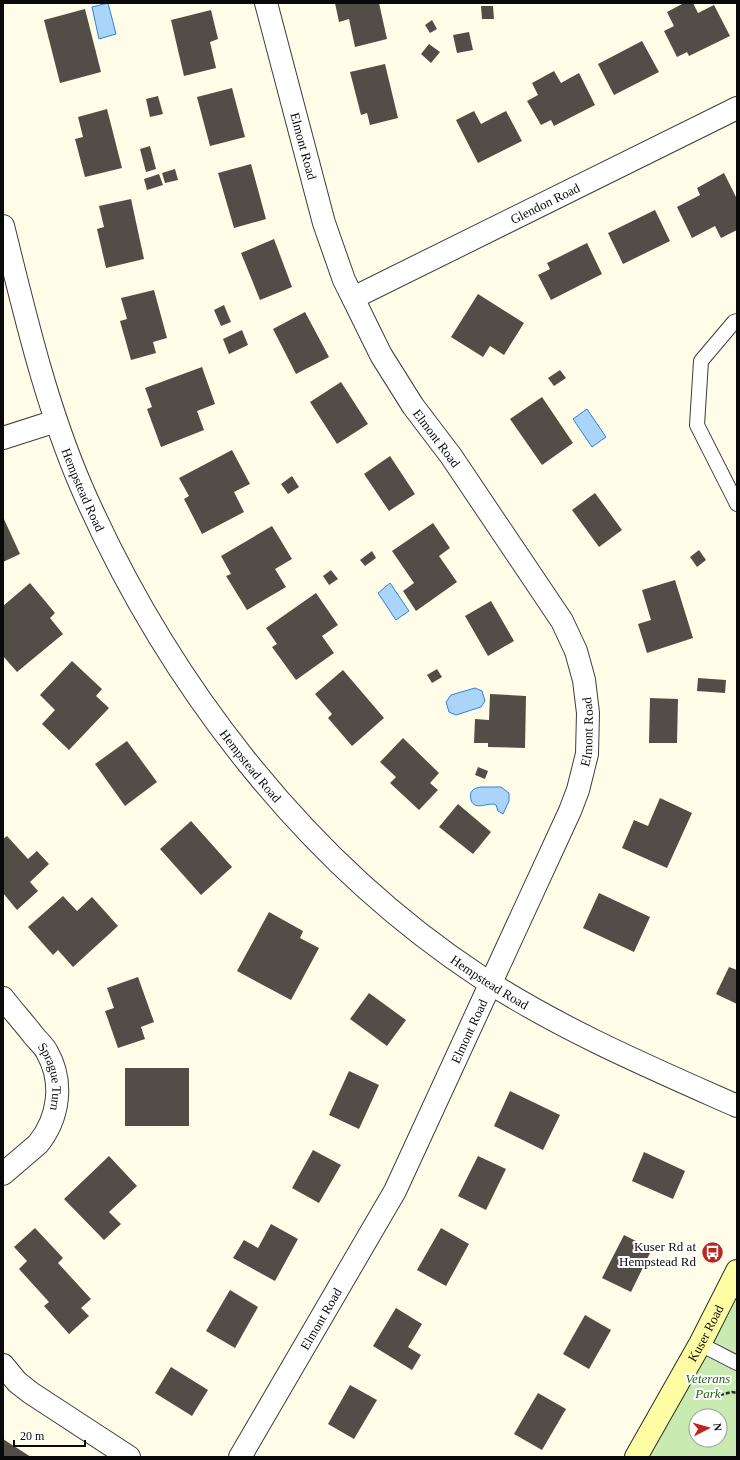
<svg xmlns="http://www.w3.org/2000/svg" width="740" height="1460" viewBox="0 0 740 1460" font-family="'Times New Roman',serif">
<style>
.green{fill:#c9eab1;fill-rule:evenodd}
.water{fill:#aad4f9;stroke:#2f82d2}
.building{fill:#534d47}
.lines{fill:none;stroke-linecap:round;stroke-linejoin:round}
.lane-casing{stroke:#3d3d3d;stroke-width:16}
.street-casing{stroke:#3d3d3d;stroke-width:24}
.secondary-casing{stroke:#2c2c2c;stroke-width:24}
.path{stroke:#2c2c2c;stroke-width:2.5;stroke-dasharray:4 2;stroke-linecap:butt}
.lane{stroke:#fff;stroke-width:14}
.street{stroke:#fff;stroke-width:22}
.secondary{stroke:#fffda3;stroke-width:22}
.labels{text-anchor:middle;stroke-width:4;stroke-linejoin:round;paint-order:stroke}
.street-label{font-size:13px;fill:#0a0a0a;stroke:#fff}
.poi-label{font-size:13px;fill:#0a0a0a;stroke:#fff;text-anchor:end}
.park-label{font-size:13px;font-style:italic;fill:#226419;stroke:#fff}
</style>
<rect width="100%" height="100%" fill="#fffde8"/>
<path class="green" d="M737 1295V1457H636ZM696 1416H720V1440H696Z"/>
<g class="water">
<path d="M108 3 116 34 99 39 92 7Z"/>
<path d="M587 409 606 437 592 447 573 419Z"/>
<path d="M390 583 409 611 396 620 378 593Z"/>
<path d="M475 688 482 691 485 701 481 707 456 715 449 712 446 702 451 695Z"/>
<path d="M481 787H501L509 793V801L503 814 498 811 496 805C489 801 475 812 471 800 470 797 470 793 472 791 474 788 477 788 481 787Z"/>
</g>
<g class="building">
<path d="M335 3H379L387 39 355 47 349 19 339 22Z"/>
<path d="M684 3H693L698 13 714 5 730 36 689 56 687 52 677 57 664 31 674 26 667 12Z"/>
<path d="M481 6H493L494 19H482Z"/>
<path d="M85 9 101 72 60 83 44 20Z"/>
<path d="M211 10 218 39 210 42 216 68 184 76 171 20Z"/>
<path d="M432 20 437 29 430 33 425 25Z"/>
<path d="M469 32 473 50 457 53 453 35Z"/>
<path d="M642 41 659 72 614 95 598 64Z"/>
<path d="M429 44 440 52 431 63 421 54Z"/>
<path d="M385 64 398 118 370 125 367 113 361 115 350 72Z"/>
<path d="M554 71 561 83 579 73 595 105 554 126 551 120 541 125 527 101 538 95 532 83Z"/>
<path d="M232 88 245 137 210 146 197 97Z"/>
<path d="M158 96 163 114 150 117 146 99Z"/>
<path d="M107 109 122 168 85 177 75 139 83 137 78 117Z"/>
<path d="M474 111 481 124 506 111 522 141 478 163 456 120Z"/>
<path d="M150 146 156 169 146 172 140 149Z"/>
<path d="M251 164 266 219 234 228 218 173Z"/>
<path d="M175 169 178 180 165 183 162 173Z"/>
<path d="M724 173 737 199V230L721 238 715 226 692 238 677 207 700 195 697 188Z"/>
<path d="M159 174 163 185 147 190 144 179Z"/>
<path d="M131 199 144 259 106 268 97 229 104 227 99 206Z"/>
<path d="M655 210 670 241 623 264 608 233Z"/>
<path d="M274 239 292 287 260 300 241 253Z"/>
<path d="M587 243 602 274 551 300 538 275 550 269 547 263Z"/>
<path d="M154 290 167 338 153 342 156 353 131 360 120 321 127 319 121 298Z"/>
<path d="M478 294 524 323 504 355 490 346 483 357 451 337Z"/>
<path d="M224 305 231 322 221 326 214 310Z"/>
<path d="M305 312 329 357 296 374 273 329Z"/>
<path d="M242 330 248 345 229 354 223 339Z"/>
<path d="M202 367 215 404 197 411 204 430 161 447 147 409 152 407 145 388Z"/>
<path d="M560 370 566 378 554 386 548 378Z"/>
<path d="M341 382 368 424 337 444 310 402Z"/>
<path d="M542 397 573 443 542 465 510 419Z"/>
<path d="M232 450 250 484 234 492 244 512 202 534 184 499 189 496 179 478Z"/>
<path d="M390 456 415 494 389 511 364 474Z"/>
<path d="M292 476 299 487 288 494 281 484Z"/>
<path d="M595 493 622 530 599 547 572 510Z"/>
<path d="M3 517 20 554 3 562Z"/>
<path d="M433 523 450 548 439 556 457 582 416 611 403 591 414 583 392 551Z"/>
<path d="M272 526 292 559 275 569 286 587 247 610 226 576 231 574 221 556Z"/>
<path d="M699 550 706 560 697 567 690 557Z"/>
<path d="M372 551 376 558 365 566 360 560Z"/>
<path d="M331 570 338 579 329 585 323 576Z"/>
<path d="M675 580 693 638 647 653 638 624 651 620 642 590Z"/>
<path d="M30 583 55 613 50 618 63 634 17 672 3 656V606Z"/>
<path d="M316 593 338 625 322 636 334 653 296 680 272 647 277 644 266 628Z"/>
<path d="M491 601 514 641 488 656 465 616Z"/>
<path d="M72 661 102 689 96 696 109 708 69 750 42 724 55 710 40 695Z"/>
<path d="M437 669 442 677 432 683 427 675Z"/>
<path d="M343 670 384 718 352 746 328 718 332 714 315 694Z"/>
<path d="M698 678 726 680 725 693 697 691Z"/>
<path d="M490 694 526 696 525 748 488 747V743H474L475 719 489 720Z"/>
<path d="M650 698 678 699 677 743H649Z"/>
<path d="M403 738 439 773 430 783 438 790 419 810 390 783 396 777 380 762Z"/>
<path d="M127 741 157 782 125 806 95 764Z"/>
<path d="M478 767 488 771 485 779 475 775Z"/>
<path d="M660 798 692 813 667 868 622 848 634 820 648 826Z"/>
<path d="M458 804 491 832 473 854 439 827Z"/>
<path d="M191 821 232 867 201 895 160 849Z"/>
<path d="M7 836 28 859 37 851 49 864 30 882 38 891 17 910 3 893V839Z"/>
<path d="M599 893 650 917 634 952 583 928Z"/>
<path d="M63 896 77 911 92 897 118 926 73 967 58 950 53 955 28 927Z"/>
<path d="M269 912 303 931 300 938 319 948 291 1000 237 971Z"/>
<path d="M729 967 737 970V1004L716 994Z"/>
<path d="M138 977 154 1022 141 1027 145 1039 118 1048 105 1011 114 1008 107 988Z"/>
<path d="M369 993 406 1020 387 1046 350 1019Z"/>
<rect x="125" y="1068" width="64" height="58"/>
<path d="M349 1071 379 1085 359 1129 329 1115Z"/>
<path d="M510 1091 560 1115 543 1150 494 1126Z"/>
<path d="M313 1150 341 1165 319 1203 292 1188Z"/>
<path d="M644 1152 685 1171 673 1199 632 1181Z"/>
<path d="M109 1156 137 1186 109 1212 121 1224 104 1240 64 1199Z"/>
<path d="M478 1156 506 1169 486 1210 458 1196Z"/>
<path d="M271 1224 298 1239 275 1281 233 1258 244 1240 258 1248Z"/>
<path d="M35 1228 63 1258 58 1263 91 1299 81 1308 89 1316 69 1334 44 1306 49 1302 19 1269 27 1261 14 1247Z"/>
<path d="M441 1228 469 1244 446 1286 417 1270Z"/>
<path d="M624 1235 652 1249 631 1292 602 1278Z"/>
<path d="M230 1290 258 1307 235 1348 206 1331Z"/>
<path d="M396 1308 422 1324 408 1347 421 1355 412 1370 373 1346Z"/>
<path d="M585 1315 611 1330 589 1369 563 1354Z"/>
<path d="M171 1367 208 1390 192 1416 155 1393Z"/>
<path d="M350 1385 377 1400 354 1439 328 1424Z"/>
<path d="M538 1393 566 1409 542 1450 514 1434Z"/>
<path d="M3 1439 31 1457H3Z"/>
</g>
<g class="lines">
<defs>
<g id="lane">
<path d="M737 321 734 322 701 361 697 425 737 504"/>
<path d="M700 1344 737 1363"/>
</g>
<g id="street">
<path id="s1" d="M3 226C25 314 45 402 81 486 165 679 302 859 479 976 560 1029 649 1067 737 1106"/>
<path id="s2" d="M353 298 737 108"/>
<path d="M3 438 56 421"/>
<path id="s3" d="M3 998C13 1011 24 1023 34 1036 38 1041 44 1046 47 1052 64 1082 59 1118 38 1144L3 1174"/>
<path d="M3 1365 17 1382 31 1393 129 1457"/>
<path id="s4" d="M240 1457 395 1191 570 811 578 790 587 754 588 713 584 680 576 651 562 621 451 456 413 406 381 355 353 298 344 280 324 223 266 3"/>
</g>
<g id="secondary">
<path id="s5" d="M636 1457 700 1344 737 1271"/>
</g>
</defs>
<use href="#lane" class="lane-casing"/>
<use href="#street" class="street-casing"/>
<use href="#secondary" class="secondary-casing"/>
<path class="path" d="M720 1395 732 1392 737 1393"/>
<use href="#lane" class="lane"/>
<use href="#street" class="street"/>
<use href="#secondary" class="secondary"/>
</g>
<defs>
<symbol id="bus-disc" viewBox="-11 -11 22 22"><circle r="9.5" fill="#bf251e" stroke="#fff"/><path d="M-5-6H5V4H4V6H2V4H-2V6H-4V4H-5ZM-3.5-4V0h7V-4ZM-3.5 1.2v1.5H-2V1.2ZM2 1.2v1.5H3.5V1.2Z" fill="#fff"/></symbol>
</defs>
<g fill-rule="evenodd">
<use href="#bus-disc" x="700" y="1240" width="25" height="25"/>
</g>
<g class="labels">
<g class="street-label">
<text transform="translate(304 146) rotate(75)" y="5">Elmont Road</text>
<text dy="5" stroke="none"><textPath href="#s2" startOffset="214">Glendon Road</textPath></text>
<text transform="translate(437 438) rotate(53)" y="5">Elmont Road</text>
<text dy="5" stroke="none"><textPath href="#s1" startOffset="276">Hempstead Road</textPath></text>
<text dy="5" stroke="none"><textPath href="#s4" startOffset="808">Elmont Road</textPath></text>
<text dy="5" stroke="none"><textPath href="#s1" startOffset="600">Hempstead Road</textPath></text>
<text dy="5" stroke="none"><textPath href="#s1" startOffset="924">Hempstead Road</textPath></text>
<text dy="5" stroke="none"><textPath href="#s4" startOffset="484">Elmont Road</textPath></text>
<text dy="5" stroke="none"><textPath href="#s3" startOffset="95">Sprague Turn</textPath></text>
<text dy="5" stroke="none"><textPath href="#s4" startOffset="160">Elmont Road</textPath></text>
<text dy="5" stroke="none"><textPath href="#s5" startOffset="142">Kuser Road</textPath></text>
</g>
<g class="poi-label">
<text x="696" y="1251">Kuser Rd at<tspan x="696" dy="15">Hempstead Rd</tspan></text>
</g>
<g class="park-label">
<text x="708" y="1383">Veterans<tspan x="708" dy="15">Park</tspan></text>
</g>
</g>
<rect width="740" height="1460" fill="none" stroke="#0a0a0a" stroke-width="8"/>
<g transform="translate(708 1428) rotate(84)"><circle r="19" fill="#ffffff" stroke="#9d9d9d"/>
<path d="M0-3L7 15L0 10L-7 15Z" fill="#bf251e"/>
<text y="-6" font-size="11" font-weight="bold" text-anchor="middle" fill="#0a0a0a">N</text>
</g>
<path d="M14 1440v6h71v-6" fill="none" stroke="#0a0a0a" stroke-width="2"/>
<text x="20" y="1440" font-size="12" fill="#0a0a0a" stroke="#ffffff" stroke-width="3" paint-order="stroke">20 m</text>
</svg>
